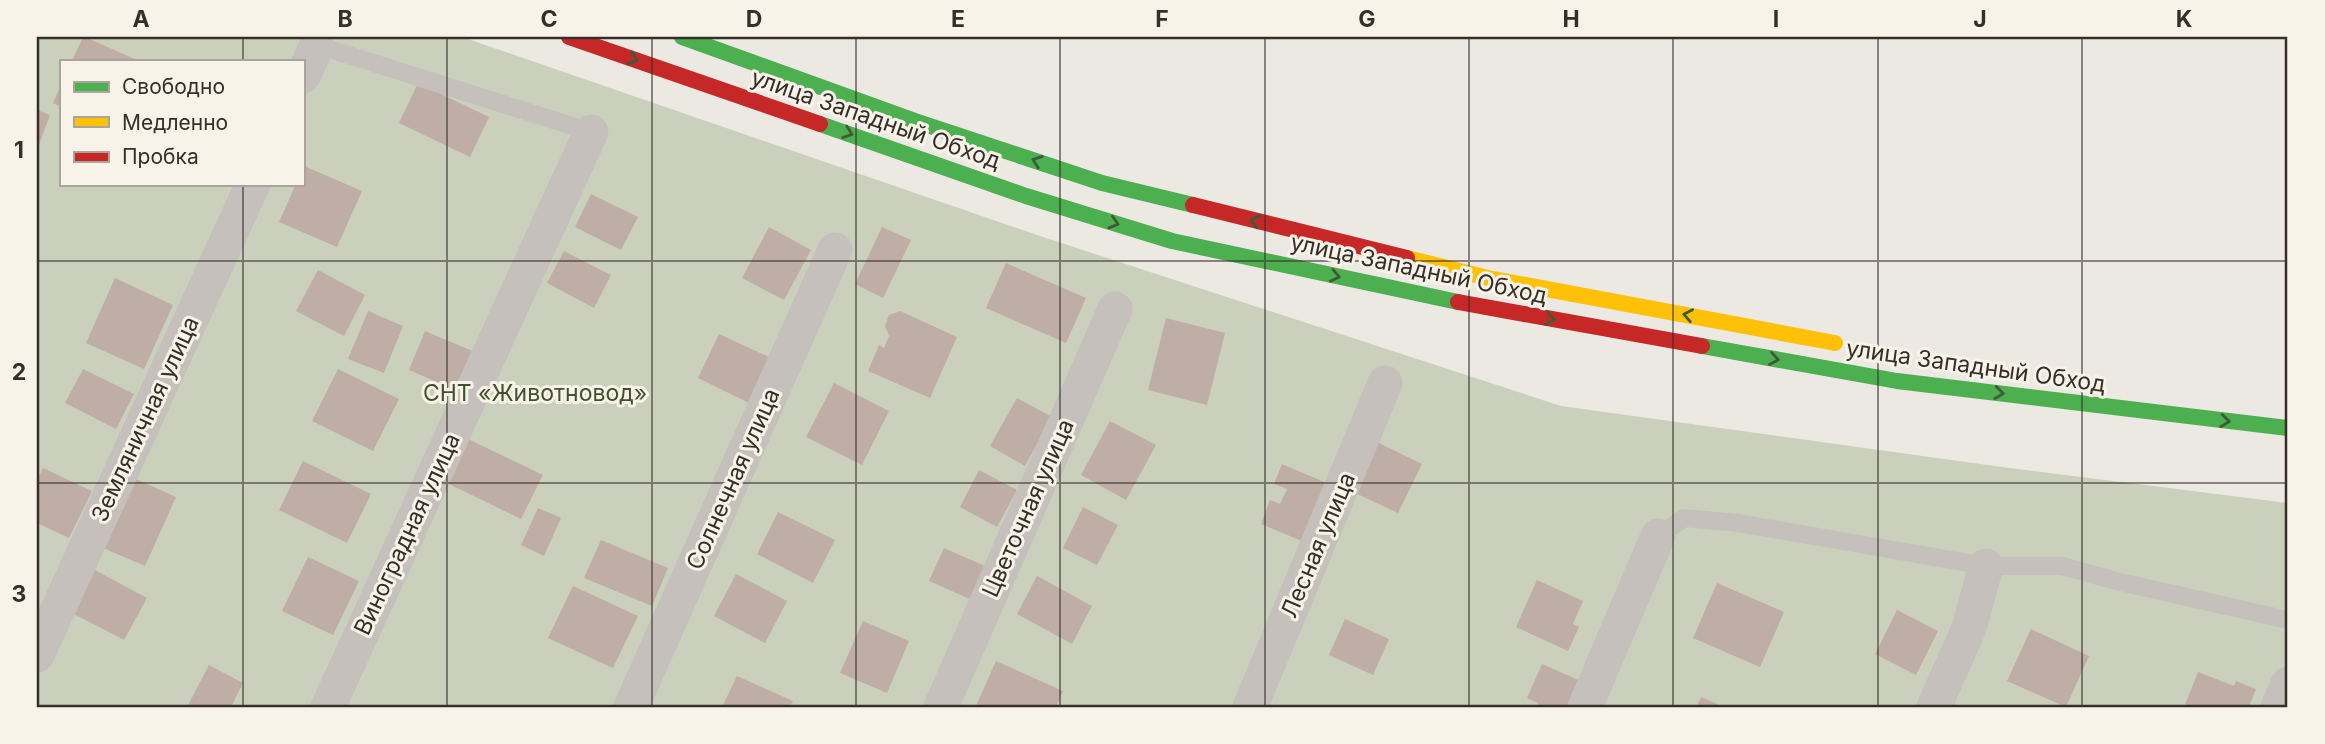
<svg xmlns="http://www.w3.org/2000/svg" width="2325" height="744" viewBox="0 0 2325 744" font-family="Inter,sans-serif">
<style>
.green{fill:#cbd0bd;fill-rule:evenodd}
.building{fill:#beaea5}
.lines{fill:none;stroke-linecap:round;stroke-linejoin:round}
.lane{stroke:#c5c0bb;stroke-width:18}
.street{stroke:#c5c0bb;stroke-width:35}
.fast{stroke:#4caf50;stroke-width:16}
.slow{stroke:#ffc107;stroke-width:16}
.jam{stroke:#c62828;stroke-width:16}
.oneway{stroke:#3d5b37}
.grid{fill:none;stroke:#352e29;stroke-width:2;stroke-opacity:0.55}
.labels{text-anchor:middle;stroke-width:6;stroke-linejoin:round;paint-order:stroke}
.street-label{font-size:23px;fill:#352e29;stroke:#f8f3e9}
.park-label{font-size:23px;fill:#42512f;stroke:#f8f3e9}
.neatline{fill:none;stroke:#352e29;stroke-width:2.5}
.grid-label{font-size:23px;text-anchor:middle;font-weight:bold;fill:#352e29}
</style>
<rect width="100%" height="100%" fill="#ece8e2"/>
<path class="green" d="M37 37H462L1043 237 1561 406 2002 467 2288 503V707H37ZM61 61H303V184H61Z"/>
<g class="building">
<path d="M83 37H85L139 61H72Z"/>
<path d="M418 83 489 117 470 157 399 123Z"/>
<path d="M61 85V107L53 103Z"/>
<path d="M37 110 50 115 37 150Z"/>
<path d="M304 166 362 191 337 247 279 222 296 184H303Z"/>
<path d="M591 194 638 217 621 250 575 227Z"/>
<path d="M769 227 811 250 784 300 742 278Z"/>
<path d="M882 227 911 240 883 298 855 284Z"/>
<path d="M564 251 611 275 594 308 547 283Z"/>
<path d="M1006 263 1086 298 1066 343 986 308Z"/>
<path d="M318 270 365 295 344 336 296 311Z"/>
<path d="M115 278 173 305 144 369 86 343Z"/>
<path d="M368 311 403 326 384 373 348 359Z"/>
<path d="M900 311 957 337 930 398 868 371 879 345 884 348 889 336 885 326 889 315Z"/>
<path d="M1166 318 1225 333 1207 405 1148 390Z"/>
<path d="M425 331 477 353 460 392 409 370Z"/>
<path d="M719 334 771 358 749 403 698 378Z"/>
<path d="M83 369 134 394 116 429 65 403Z"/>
<path d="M338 369 399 399 373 451 312 421Z"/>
<path d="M834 383 889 411 862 465 806 437Z"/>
<path d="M1017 398 1052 417 1025 466 990 446Z"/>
<path d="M1110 421 1156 445 1126 500 1081 475Z"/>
<path d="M468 439 543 475 521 519 447 483Z"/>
<path d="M1377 442 1422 464 1398 513 1353 492Z"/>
<path d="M303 461 371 494 347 543 279 510Z"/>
<path d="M1282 464 1329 484 1304 542 1261 524 1270 500 1280 504 1287 489 1274 484Z"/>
<path d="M43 468 92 491 69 538 37 523V480Z"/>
<path d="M979 470 1017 490 997 527 960 507Z"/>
<path d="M127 475 176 497 145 566 96 545Z"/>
<path d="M1083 507 1118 525 1097 565 1063 548Z"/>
<path d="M538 508 561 518 544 556 521 545Z"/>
<path d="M778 512 835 540 813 583 757 554Z"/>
<path d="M601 540 668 568 652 606 584 578Z"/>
<path d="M944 548 987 567 972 600 929 581Z"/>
<path d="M308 557 359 581 333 635 282 611Z"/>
<path d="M93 569 147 598 124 640 70 612Z"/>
<path d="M736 574 787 601 765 643 714 616Z"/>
<path d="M1037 576 1092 606 1072 644 1017 614Z"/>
<path d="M1537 580 1583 601 1573 624 1579 627 1568 651 1516 627Z"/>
<path d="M1717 583 1784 612 1760 667 1693 638Z"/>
<path d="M573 586 638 616 613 668 548 638Z"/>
<path d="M1897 610 1938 631 1916 675 1875 654Z"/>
<path d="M1345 619 1389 639 1373 675 1329 655Z"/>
<path d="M863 621 909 641 887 693 840 673Z"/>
<path d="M2031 629 2089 656 2066 707 2007 681Z"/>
<path d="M996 661 1063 691 1056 707 976 706Z"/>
<path d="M1542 664 1583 682 1573 707H1536L1538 703 1527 698Z"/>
<path d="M209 665 243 683 231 707H187Z"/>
<path d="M2198 672 2234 686 2236 681 2256 689 2249 707H2184Z"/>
<path d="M737 676 793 701 790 707H722Z"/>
<path d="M1701 697 1724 707H1696Z"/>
</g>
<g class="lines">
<g class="lane">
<path d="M317 45 591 132"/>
<path d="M1658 536 1684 518 1738 523 1986 566H2062L2116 581 2288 620"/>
</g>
<g class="street">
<path d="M303 76 317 45"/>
<path d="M37 655 253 184"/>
<path d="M328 707 591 132"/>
<path d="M631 707 835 250"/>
<path d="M941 707 1115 309"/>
<path d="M1250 707 1385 383"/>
<path d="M1585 707 1658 536"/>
<path d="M1934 707 1969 628 1986 566"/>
<path d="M2278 707 2288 684"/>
</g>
<g class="fast">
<path d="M682 37 915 121 1102 183 1193 205"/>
<path d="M820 124 1026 196 1172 241 1458 302"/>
<path d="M1702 346 1897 381 2288 428"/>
</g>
<path class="slow" d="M1407 258 1488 278 1835 343"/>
<g class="jam">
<path d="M569 37 820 124"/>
<path d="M1193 205 1407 258"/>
<path d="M1458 302 1702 346"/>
</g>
</g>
<defs><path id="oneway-chevron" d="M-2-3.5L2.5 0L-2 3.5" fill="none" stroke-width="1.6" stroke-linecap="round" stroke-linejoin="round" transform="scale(1.75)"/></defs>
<g class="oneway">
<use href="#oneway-chevron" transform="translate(633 59) rotate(19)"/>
<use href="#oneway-chevron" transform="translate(848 133) rotate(19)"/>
<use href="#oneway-chevron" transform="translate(1037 161) rotate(-161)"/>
<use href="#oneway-chevron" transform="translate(1255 221) rotate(-166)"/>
<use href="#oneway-chevron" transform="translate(1114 223) rotate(17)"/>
<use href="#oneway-chevron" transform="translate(1335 276) rotate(12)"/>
<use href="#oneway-chevron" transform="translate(1688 315) rotate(-169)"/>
<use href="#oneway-chevron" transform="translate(1550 319) rotate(10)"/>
<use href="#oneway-chevron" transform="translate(1774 359) rotate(10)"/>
<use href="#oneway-chevron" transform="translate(1999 393) rotate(7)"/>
<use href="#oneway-chevron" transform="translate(2225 421) rotate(7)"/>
</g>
<path class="grid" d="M243 37V61M447 37V707M652 37V707M856 37V707M1060 37V707M1265 37V707M1469 37V707M1673 37V707M1878 37V707M2082 37V707M243 184V707M37 261H2288M37 483H2288"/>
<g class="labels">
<g class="street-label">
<text transform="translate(876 119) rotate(19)" y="8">улица Западный Обход</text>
<text transform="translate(1419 269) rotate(12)" y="8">улица Западный Обход</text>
<text transform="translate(1976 366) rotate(8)" y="8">улица Западный Обход</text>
<text transform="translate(145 419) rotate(-65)" y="8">Земляничная улица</text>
<text transform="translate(733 479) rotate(-66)" y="8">Солнечная улица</text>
<text transform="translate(1028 508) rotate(-66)" y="8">Цветочная улица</text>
<text transform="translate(407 534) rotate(-65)" y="8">Виноградная улица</text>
<text transform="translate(1318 545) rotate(-67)" y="8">Лесная улица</text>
</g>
<g class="park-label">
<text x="535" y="401">СНТ «Животновод»</text>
</g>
</g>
<rect width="2325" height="744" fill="none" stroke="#f8f3e9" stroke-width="77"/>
<rect x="60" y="60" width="245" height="126" fill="#f8f3e9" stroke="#aaa49c" stroke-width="2"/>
<rect x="74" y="82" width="35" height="10" fill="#4caf50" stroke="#aaa49c" stroke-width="2"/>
<text x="122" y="94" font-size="21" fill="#352e29">Свободно</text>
<rect x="74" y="117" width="35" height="10" fill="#ffc107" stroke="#aaa49c" stroke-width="2"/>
<text x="122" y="130" font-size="21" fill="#352e29">Медленно</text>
<rect x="74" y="152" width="35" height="10" fill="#c62828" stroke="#aaa49c" stroke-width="2"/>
<text x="122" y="164" font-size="21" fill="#352e29">Пробка</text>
<rect x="38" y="38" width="2248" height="668" class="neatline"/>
<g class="grid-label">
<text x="141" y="27">A</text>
<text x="345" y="27">B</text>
<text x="549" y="27">C</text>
<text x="754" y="27">D</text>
<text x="958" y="27">E</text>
<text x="1162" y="27">F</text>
<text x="1367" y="27">G</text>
<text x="1571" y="27">H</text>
<text x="1776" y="27">I</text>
<text x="1980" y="27">J</text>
<text x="2184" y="27">K</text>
<text x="19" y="158">1</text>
<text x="19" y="380">2</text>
<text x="19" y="602">3</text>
</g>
</svg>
